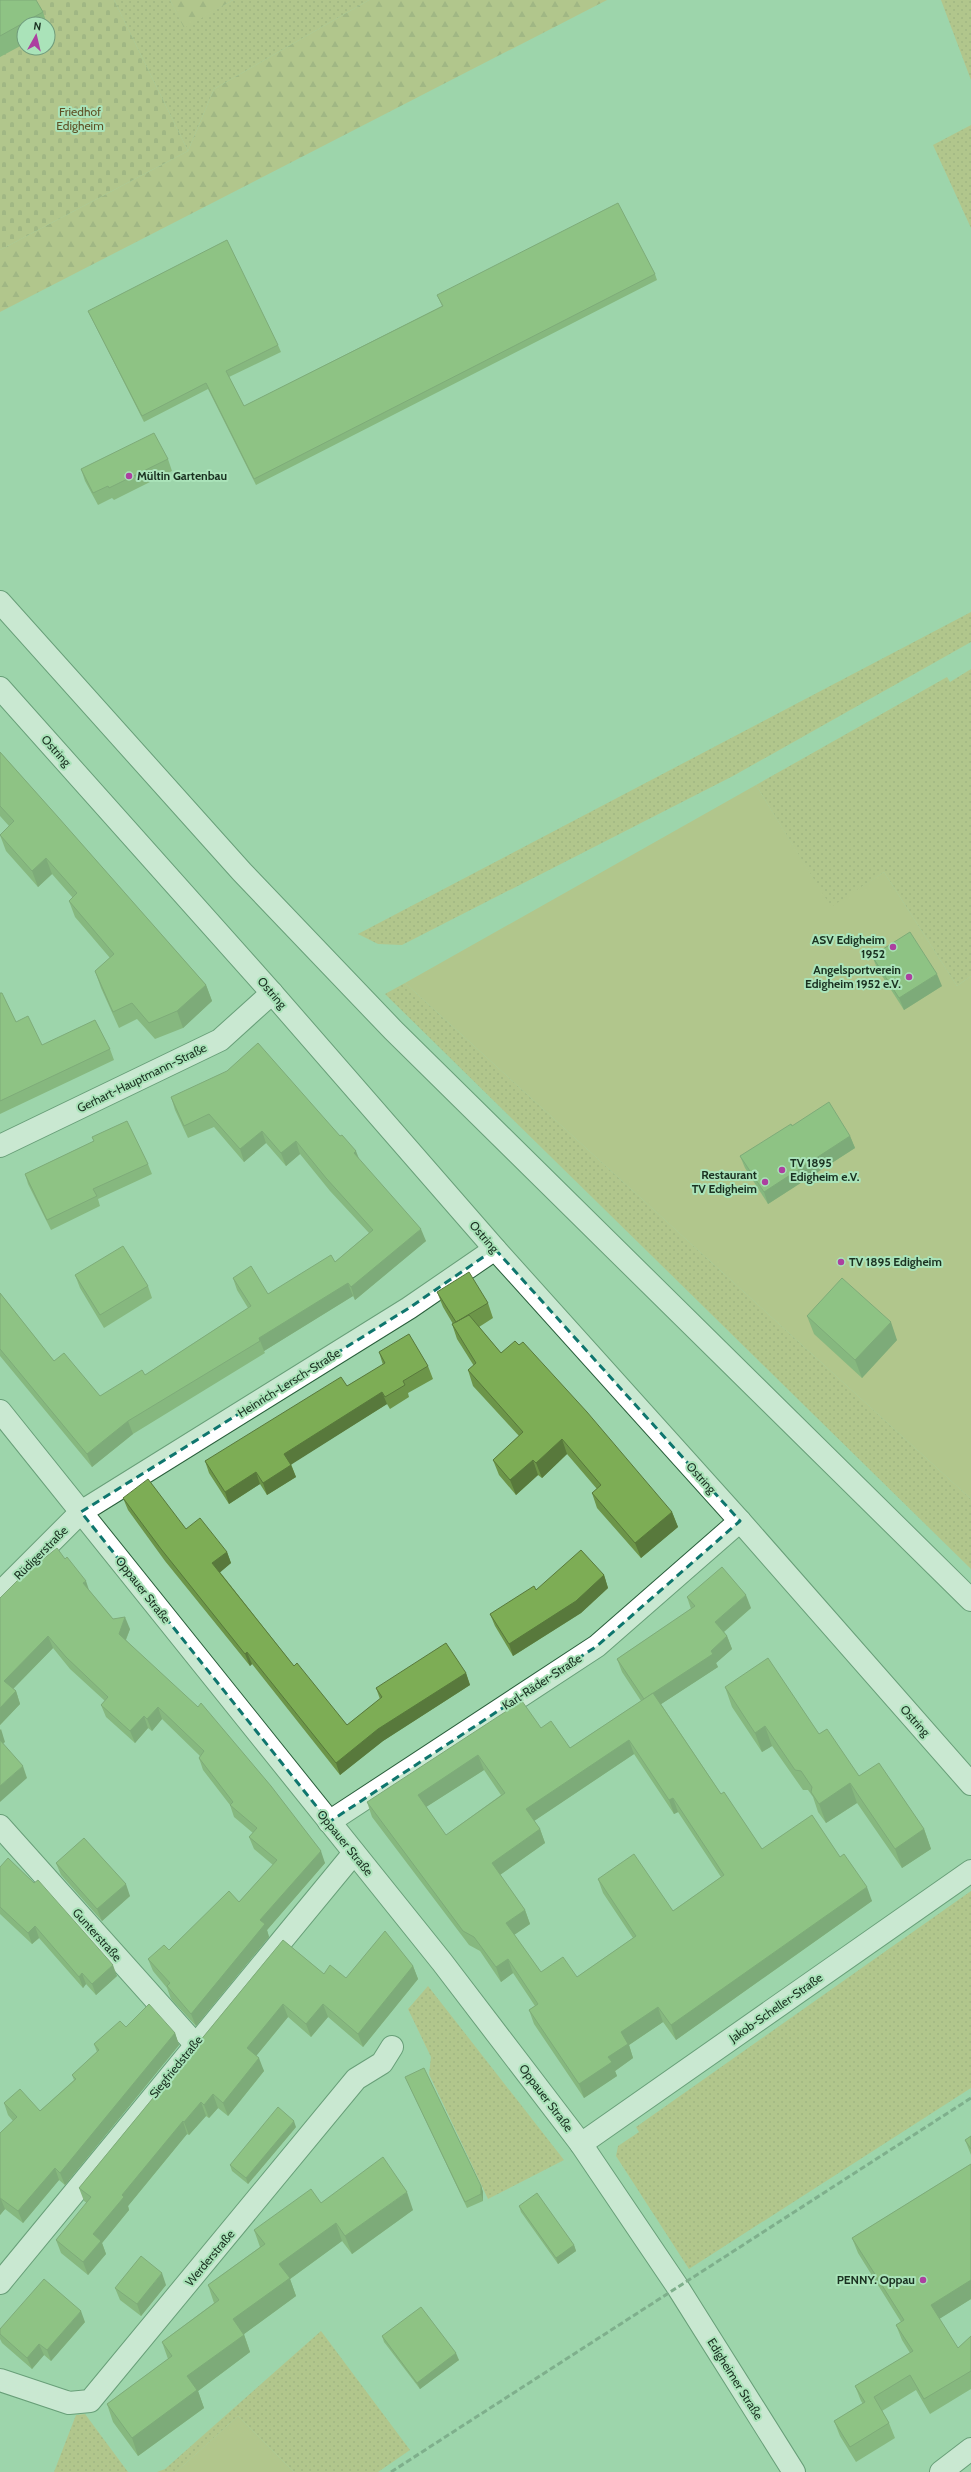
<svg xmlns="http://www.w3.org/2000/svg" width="971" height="2472" viewBox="0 0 971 2472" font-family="Cabin,sans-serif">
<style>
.grass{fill:url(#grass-dots)}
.forest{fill:url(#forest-firs)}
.cemetery{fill:url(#cemetery-stones);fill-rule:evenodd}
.garden{fill:#cbb366}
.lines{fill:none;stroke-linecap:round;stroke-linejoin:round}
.minor-casing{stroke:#295e3b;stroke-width:24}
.minor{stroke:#fff;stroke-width:22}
.rail{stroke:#5b8266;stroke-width:3;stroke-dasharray:6 3;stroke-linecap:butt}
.wall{fill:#6c9549;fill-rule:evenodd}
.shaded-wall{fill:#58793c}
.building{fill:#7dad55;stroke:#58793c;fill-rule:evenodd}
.marked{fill:none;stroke:#0f766e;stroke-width:3;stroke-dasharray:8 5;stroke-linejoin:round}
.poi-dot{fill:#ac40a0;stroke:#aae3b9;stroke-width:1.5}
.labels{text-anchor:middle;stroke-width:4;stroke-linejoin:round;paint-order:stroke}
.park-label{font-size:12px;fill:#5e5126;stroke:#aae3b9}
.poi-label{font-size:12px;font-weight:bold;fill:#1a3121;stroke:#aae3b9;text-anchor:end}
.street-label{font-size:12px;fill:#1a3121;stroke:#aae3b9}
</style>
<defs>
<pattern id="grass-dots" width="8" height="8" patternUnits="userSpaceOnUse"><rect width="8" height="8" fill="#cbb366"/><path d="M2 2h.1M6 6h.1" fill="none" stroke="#a49254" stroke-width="1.8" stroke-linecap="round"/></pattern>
<pattern id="forest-firs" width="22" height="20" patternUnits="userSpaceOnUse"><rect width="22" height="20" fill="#cbb366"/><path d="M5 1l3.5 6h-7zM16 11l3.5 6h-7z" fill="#a49254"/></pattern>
<pattern id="cemetery-stones" width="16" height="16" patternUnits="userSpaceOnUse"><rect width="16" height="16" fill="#cbb366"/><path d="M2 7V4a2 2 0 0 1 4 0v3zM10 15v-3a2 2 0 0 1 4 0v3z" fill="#a49254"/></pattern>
</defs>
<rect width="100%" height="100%" fill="#9dd5ac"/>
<g class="grass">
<path d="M114 0H170L184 27 233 0H369L214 89 188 151Z"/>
<path d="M941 0H971V80Z"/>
<path d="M971 125V228L933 145Z"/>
<path d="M971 612V642L733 776 402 945 378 944 358 934Z"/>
<path d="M971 669V976L957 986 884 872 831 908 756 785 947 677 950 682Z"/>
<path d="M405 983 971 1499V1569L385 994Z"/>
<path d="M971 1891V2088L689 2269 616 2156 618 2146 639 2132 636 2127Z"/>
<path d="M428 1986 564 2160 488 2199 429 2074 431 2057 408 2009Z"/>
<path d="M321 2331 410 2450 378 2472H294L238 2416 176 2472H157L165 2469Z"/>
<path d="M85 2414 128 2472H54L76 2415Z"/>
</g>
<g class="forest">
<path d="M170 0H233L184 28Z"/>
<path d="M369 0H607L0 312V250L188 151 214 89Z"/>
</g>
<path class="cemetery" d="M0 0H114L188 151 0 250ZM24 24H48V48H24Z"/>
<g class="garden">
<path d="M756 785 831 907 884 872 957 986 971 976V1499L405 983Z"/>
<path d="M238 2416 294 2472H176Z"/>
</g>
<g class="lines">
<defs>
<g id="minor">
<path d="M0 602 242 872 393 1030 971 1600"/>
<path d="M0 688 272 993 495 1249 740 1521 971 1784"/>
<path d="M0 1146 220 1040 272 993"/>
<path d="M0 1411 442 1962 581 2144 677 2286 794 2472"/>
<path d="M0 1593 81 1512 409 1308 495 1249"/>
<path d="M329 1822 597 1646 740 1521"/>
<path d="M0 1826 195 2044"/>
<path d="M581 2144 971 1871"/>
<path d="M0 2283 354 1853"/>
<path d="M0 2380 69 2403 90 2401 356 2079 382 2063 392 2047"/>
<path d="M941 2472 971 2449"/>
</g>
</defs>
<use href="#minor" class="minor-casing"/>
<use href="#minor" class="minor"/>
<path class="rail" d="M391 2472 971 2098"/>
</g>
<g class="wall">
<path d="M0 0 43 12 47 24H24V44L0 57Z"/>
<path d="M655 274 657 280 256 485 208 389 144 422 91 317 88 311 278 345 281 352 229 377 244 406 442 306 437 295Z"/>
<path d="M168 459 172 471 114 500 112 498 98 505 85 481 81 469Z"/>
<path d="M0 752 206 985 212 1001 183 1028 155 1039 137 1019 119 1028 101 988 95 971 110 958 75 917 69 901 73 898 52 874 38 887 6 851 0 835 9 826 0 816Z"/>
<path d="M872 956 942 986 904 1010 877 968Z"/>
<path d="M0 993 16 1022 42 1045 110 1049 114 1060 0 1114Z"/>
<path d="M171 1097 360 1161 426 1241 355 1300 353 1296 264 1351 265 1353 133 1434 92 1467 0 1356V1293L54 1361 100 1396 145 1375 248 1308 237 1290 233 1278 268 1294 335 1262 369 1233 330 1191 300 1154 286 1166 266 1143 244 1162 214 1127 188 1138 175 1110Z"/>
<path d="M792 1126 850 1136 855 1148 768 1204 745 1168 740 1156Z"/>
<path d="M92 1137 148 1164 152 1174 98 1199 100 1206 51 1230 28 1184 25 1174 94 1141Z"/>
<path d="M75 1275 148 1286 152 1298 104 1328 80 1288Z"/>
<path d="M437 1292 488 1303 493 1318 479 1327 501 1353 672 1512 678 1527 641 1558 597 1508 592 1493 597 1489 567 1454 542 1478 538 1475 516 1495 499 1475 493 1460 519 1436 473 1386 468 1370 474 1366 457 1339 452 1324H453L443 1307Z"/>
<path d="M807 1316 897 1340 862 1378 814 1334Z"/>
<path d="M379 1352 428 1366 433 1379 408 1393 409 1397 390 1409 387 1404 291 1464 296 1477 267 1495 260 1484 229 1504 209 1473 205 1461 347 1386 383 1365Z"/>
<path d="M123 1498 186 1529 227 1552 231 1563 220 1572 294 1666 347 1725 380 1699 376 1688 466 1673 470 1685 383 1741 340 1775 252 1664 250 1666 165 1561 128 1510Z"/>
<path d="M604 1575 608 1588 581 1613 513 1656 495 1626 490 1614 536 1590Z"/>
<path d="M89 1590 113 1619 130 1629 126 1640 325 1863 267 1930 269 1937 196 2026 171 1999 167 1988 153 1971 148 1959 169 1950 239 1902 273 1865 254 1849 249 1837 253 1833 234 1817 230 1805 203 1770 199 1758 200 1756 162 1719 152 1731 148 1728 135 1743 106 1717 101 1705 105 1701 70 1669 53 1648 13 1689 16 1691 20 1704 0 1725V1598Z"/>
<path d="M687 1597 751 1608 724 1632 727 1636 732 1649 716 1663 718 1667 661 1704 721 1794 762 1849 840 1857 872 1901 676 2040 663 2022 629 2045 633 2058 615 2071 617 2076 584 2098 534 2024 529 2010 535 2006 513 1973 501 1982 480 1951 469 1945 372 1817 367 1802 541 1728 570 1748 641 1701 622 1672 617 1659 691 1609ZM634 1754 674 1814 678 1812 721 1877 673 1911 598 1879 603 1893 633 1938 577 1977 541 1972 514 1935 530 1924 525 1910 500 1875 545 1843 540 1829 534 1821ZM484 1770 501 1795 446 1835 426 1807Z"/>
<path d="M725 1687 819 1734 859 1776 924 1829 931 1849 902 1868 857 1803 826 1823 818 1812 813 1797 808 1790H803L772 1746 762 1752 732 1707Z"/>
<path d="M56 1863 130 1896 102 1921 61 1875Z"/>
<path d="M0 1867 117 1976 96 1995 86 1984 83 1988 39 1938 32 1944 0 1914Z"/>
<path d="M283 1940 324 1974 346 1978 413 1966 418 1979 363 2047 328 2017 311 2037 288 2017 256 2056 264 2071 228 2116 218 2108 209 2118 206 2116 189 2135 187 2134 128 2206 129 2210 102 2243 106 2254 88 2275 61 2253 56 2240 87 2203 84 2201 79 2188Z"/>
<path d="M126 2027 175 2033 179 2045 65 2185 59 2180 23 2223 5 2209 0 2215V2133L13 2121 8 2115 4 2103 40 2111 74 2080 72 2075 97 2052 94 2044Z"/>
<path d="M405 2077 481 2186 483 2192V2201L467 2208 408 2083Z"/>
<path d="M296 2127 248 2184 232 2171 230 2165Z"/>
<path d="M971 2136V2155L965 2140Z"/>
<path d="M971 2164V2299L939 2319 958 2348 971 2336V2389L930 2414 916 2390 882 2411 889 2423 895 2438 856 2462 840 2436 834 2421 863 2404 861 2401 855 2386 910 2353 902 2340 896 2325 901 2322 858 2253 852 2238Z"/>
<path d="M321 2203 413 2210 352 2254 342 2241 290 2279 296 2296 244 2334 250 2352 198 2391 204 2408 138 2456 113 2422 107 2404 168 2359 162 2342 214 2303 208 2285 260 2247 254 2230Z"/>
<path d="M519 2206 574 2245 576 2251 558 2264 521 2212Z"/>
<path d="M166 2285 141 2316 120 2300 115 2288Z"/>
<path d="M85 2322 51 2361 44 2355 32 2369 2 2343 0 2339V2329Z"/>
<path d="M382 2336 459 2360 420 2389 384 2342Z"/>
</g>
<g class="shaded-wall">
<path d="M46 858 52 874 38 887 32 871Z"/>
<path d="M937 974 942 986 904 1010 899 998Z"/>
<path d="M206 985 212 1001 183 1028 177 1011Z"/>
<path d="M262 1131 266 1143 244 1162 240 1149Z"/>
<path d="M850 1136 855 1148 768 1204 764 1192Z"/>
<path d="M296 1141 300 1154 286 1166 281 1153Z"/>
<path d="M356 1151 361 1164 354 1153Z"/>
<path d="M421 1229 426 1241 355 1300 351 1287Z"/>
<path d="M348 1283 353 1296 264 1351 259 1338Z"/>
<path d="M891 1322 897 1340 862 1378 855 1360Z"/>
<path d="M382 1392 387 1404 289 1466 284 1454Z"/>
<path d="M128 1421 133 1434 92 1467 87 1454Z"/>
<path d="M562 1439 567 1454 542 1478 536 1463Z"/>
<path d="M533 1460 538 1475 516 1495 510 1480Z"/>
<path d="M291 1465 296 1477 267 1495 263 1483Z"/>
<path d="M256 1472 260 1484 229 1504 225 1492Z"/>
<path d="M672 1512 678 1527 641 1558 635 1543Z"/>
<path d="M227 1552 231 1563 217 1575 212 1563Z"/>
<path d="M604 1575 608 1588 581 1613 513 1656 509 1644Z"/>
<path d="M86 1581 90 1593 83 1583Z"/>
<path d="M746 1595 751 1608 720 1635 715 1622Z"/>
<path d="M125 1617 130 1629 123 1646 119 1634Z"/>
<path d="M48 1636 53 1648 9 1693 4 1681Z"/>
<path d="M727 1636 732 1649 716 1663 718 1667 649 1712 644 1699 711 1651Z"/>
<path d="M247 1652 252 1664 250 1666 245 1654Z"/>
<path d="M466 1673 470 1685 383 1741 340 1775 336 1763 378 1729Z"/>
<path d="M16 1691 20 1704 0 1725V1708Z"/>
<path d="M158 1707 162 1719 152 1731 147 1719Z"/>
<path d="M144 1716 148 1728 135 1743 130 1731Z"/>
<path d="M765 1726 772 1746 762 1752 755 1733Z"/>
<path d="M1 1729 5 1742 0 1746V1730Z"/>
<path d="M629 1740 634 1754 531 1823 526 1809Z"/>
<path d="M478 1755 484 1770 423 1809 418 1795Z"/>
<path d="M23 1766 27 1778 0 1802V1786Z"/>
<path d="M850 1783 857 1803 826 1823 819 1804Z"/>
<path d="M673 1798 678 1812 674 1814 669 1800Z"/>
<path d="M540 1829 545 1843 497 1877 492 1863Z"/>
<path d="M924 1829 931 1849 902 1868 895 1849Z"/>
<path d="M321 1851 325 1863 267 1930 269 1937 196 2026 191 2014 260 1920Z"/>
<path d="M126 1884 130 1896 102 1921 97 1909Z"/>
<path d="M867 1887 872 1901 676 2040 671 2025Z"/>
<path d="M525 1910 530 1924 511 1937 506 1923Z"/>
<path d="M35 1926 39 1938 32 1944 28 1933Z"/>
<path d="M508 1959 513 1973 501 1982 496 1967Z"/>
<path d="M113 1965 117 1976 96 1995 92 1984Z"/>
<path d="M413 1966 418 1979 363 2047 358 2034Z"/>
<path d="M82 1973 86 1984 83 1988 79 1977Z"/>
<path d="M283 2004 288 2017 252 2061 247 2048Z"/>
<path d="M323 2004 328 2017 311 2037 306 2024Z"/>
<path d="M658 2007 663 2022 629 2045 633 2058 615 2071 617 2076 584 2098 579 2084 608 2057 621 2032Z"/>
<path d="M175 2033 179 2045 65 2185 60 2173Z"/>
<path d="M259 2058 264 2071 228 2116 223 2103Z"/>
<path d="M213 2094 218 2108 209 2118 204 2105Z"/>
<path d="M201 2102 206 2116 189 2135 184 2122Z"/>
<path d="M183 2121 187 2134 128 2206 129 2210 102 2243 106 2254 88 2275 83 2262 93 2234 122 2195Z"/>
<path d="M294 2121 296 2127 248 2184 246 2178Z"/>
<path d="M55 2168 59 2180 23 2223 18 2211Z"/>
<path d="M481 2186 483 2192V2201L481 2194Z"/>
<path d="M407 2192 413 2210 352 2254 345 2236Z"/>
<path d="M0 2197 5 2209 0 2215Z"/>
<path d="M336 2223 342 2241 290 2279 296 2296 240 2337 233 2319 279 2264Z"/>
<path d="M574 2245 576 2251 558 2264 556 2258Z"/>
<path d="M162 2273 166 2285 141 2316 137 2304Z"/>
<path d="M971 2280V2299L936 2321 931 2305Z"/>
<path d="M81 2311 85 2322 51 2361 47 2350Z"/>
<path d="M244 2335 250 2352 198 2391 204 2408 138 2456 132 2438 187 2376Z"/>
<path d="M39 2344 44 2355 32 2369 27 2358Z"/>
<path d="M456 2353 459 2360 420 2389 417 2383Z"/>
</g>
<g class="building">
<path d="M0 0H36L43 12 0 36Z"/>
<path d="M618 203 655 274 254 479 206 383 142 416 88 311 227 240 278 345 226 371 244 406 443 306 437 295Z"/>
<path d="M154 433 168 459 109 488 108 486 93 493 81 469Z"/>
<path d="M0 752 58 817 206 985 177 1011 149 1023 132 1003 113 1012 95 971 114 954 69 901 77 893 46 858 32 871 0 835 14 821 0 806Z"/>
<path d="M910 932 937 974 899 998 872 956Z"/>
<path d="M0 993H2L16 1022 28 1016 42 1045 95 1020 110 1049 0 1101Z"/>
<path d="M258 1043 340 1136 342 1135 356 1151 354 1153 421 1229 351 1287 348 1283 259 1338 260 1341 128 1421 87 1454 0 1349V1293L54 1361 64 1353 100 1396 142 1370 145 1375 251 1306 233 1278 251 1266 268 1294 331 1255 335 1262 373 1230 326 1178 296 1141 281 1153 262 1131 240 1149 209 1114 184 1126 171 1097 227 1071Z"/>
<path d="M829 1102 850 1136 764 1192 740 1156 791 1124 792 1126Z"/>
<path d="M127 1121 148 1164 93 1189 97 1196 47 1220 25 1174 94 1141 92 1137Z"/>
<path d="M123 1246 148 1286 100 1315 75 1275Z"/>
<path d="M469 1272 488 1303 456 1322 469 1315 501 1353 515 1341 519 1345 523 1342 587 1412 672 1512 635 1543 592 1493 601 1485 562 1439 536 1463 533 1460 510 1480 493 1460 523 1432 468 1370 476 1363 452 1324 456 1322 437 1292Z"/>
<path d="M842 1278 891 1322 855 1360 807 1316Z"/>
<path d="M409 1334 428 1366 403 1381 405 1385 385 1397 382 1392 284 1454 291 1465 263 1483 256 1472 225 1492 205 1461 341 1377 347 1386 385 1363 379 1352Z"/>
<path d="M148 1479 186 1529 200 1518 227 1552 212 1563 294 1666 297 1663 347 1725 382 1697 376 1688 446 1643 466 1673 378 1729 336 1763 247 1652 245 1654 161 1549 123 1498Z"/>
<path d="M57 1548 65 1559 67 1557 86 1581 83 1583 113 1619 125 1617 119 1634 198 1707 201 1703 271 1786 321 1851 260 1920 265 1924 191 2014 167 1986 170 1983 148 1959 164 1945 169 1950 229 1891 239 1902 277 1860 249 1837 257 1828 230 1805 233 1802 199 1758 204 1751 158 1707 147 1719 144 1716 130 1731 101 1705 108 1697 66 1657 48 1636 4 1681 16 1691 0 1708V1598L21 1577Z"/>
<path d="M581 1550 604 1575 576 1601 509 1644 490 1614 534 1586 536 1590Z"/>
<path d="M722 1567 746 1595 715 1622 727 1636 711 1651 713 1654 644 1699 617 1659 695 1606 687 1597Z"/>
<path d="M768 1658 819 1734 827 1729 859 1776 879 1763 924 1829 895 1849 850 1783 819 1804 811 1792 812 1787 801 1771 795 1770 765 1726 755 1733 725 1687Z"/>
<path d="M653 1693 721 1794 724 1792 762 1849 812 1815 840 1857 844 1854 867 1887 671 2025 658 2007 621 2032 628 2044 608 2057 612 2062 579 2084 529 2010 538 2004 508 1959 496 1967 474 1937 463 1931 367 1802 522 1701 541 1728 551 1721 570 1748ZM629 1740 669 1800 673 1798 724 1875 673 1911 634 1854 598 1879 636 1936 577 1977 563 1957 541 1972 506 1923 525 1910 492 1863 540 1829 526 1809ZM478 1755 505 1793 446 1835 418 1795Z"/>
<path d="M0 1740 23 1766 0 1786Z"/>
<path d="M84 1838 126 1884 97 1909 56 1863Z"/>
<path d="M8 1858 34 1883 38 1880 113 1965 92 1984 82 1973 79 1977 35 1926 28 1933 0 1907V1867Z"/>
<path d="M385 1931 413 1966 358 2034 323 2004 306 2024 283 2004 247 2048 259 2058 223 2103 213 2094 204 2105 201 2102 184 2122 183 2121 122 2195 124 2197 93 2234 101 2241 83 2262 56 2240 91 2197 79 2188 283 1940 324 1974 330 1965 346 1978Z"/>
<path d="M149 2004 175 2033 60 2173 55 2168 18 2211 0 2198V2133L17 2117 4 2103 20 2089 40 2111 76 2079 72 2075 99 2050 94 2044 120 2021 126 2027Z"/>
<path d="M424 2068 481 2186V2194L465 2202 405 2077Z"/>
<path d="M278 2107 294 2121 246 2178 230 2165Z"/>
<path d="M971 2136V2149L965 2140Z"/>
<path d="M383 2157 407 2192 345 2236 336 2223 279 2264 290 2278 233 2319 244 2335 187 2376 197 2390 132 2438 107 2404 172 2356 162 2342 219 2300 208 2285 265 2244 254 2230 311 2189 321 2203Z"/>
<path d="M971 2164V2280L931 2305 958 2348 971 2336V2371L924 2399 910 2375 874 2397 889 2423 850 2447 834 2421 865 2402 855 2386 913 2351 896 2325 904 2320 852 2238Z"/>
<path d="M537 2193 574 2245 556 2258 519 2206Z"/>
<path d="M141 2256 162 2273 137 2304 115 2288Z"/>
<path d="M44 2279 81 2311 47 2350 39 2344 27 2358 0 2334V2329Z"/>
<path d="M421 2307 456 2353 417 2383 382 2336Z"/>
</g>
<path d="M0 0H971V2472H0ZM495 1249 740 1521 597 1646 329 1822 81 1512 409 1308Z" fill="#9dd5ac" fill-opacity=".55" fill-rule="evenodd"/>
<path class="marked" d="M495 1249 740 1521 597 1646 329 1822 81 1512 409 1308Z"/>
<g class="poi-dot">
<circle cx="129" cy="476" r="4"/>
<circle cx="893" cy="947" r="4"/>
<circle cx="909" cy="977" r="4"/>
<circle cx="782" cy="1170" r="4"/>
<circle cx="765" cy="1182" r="4"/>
<circle cx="841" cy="1262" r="4"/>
<circle cx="923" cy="2280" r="4"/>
</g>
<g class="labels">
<g class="park-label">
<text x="80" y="116">Friedhof<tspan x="80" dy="14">Edigheim</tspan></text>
</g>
<g class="poi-label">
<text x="137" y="480" text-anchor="start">Mültin Gartenbau</text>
<text x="885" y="944">ASV Edigheim<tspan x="885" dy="14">1952</tspan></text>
<text x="901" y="974">Angelsportverein<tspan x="901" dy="14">Edigheim 1952 e.V.</tspan></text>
<text x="790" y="1167" text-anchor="start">TV 1895<tspan x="790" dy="14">Edigheim e.V.</tspan></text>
<text x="757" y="1179">Restaurant<tspan x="757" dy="14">TV Edigheim</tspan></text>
<text x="849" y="1266" text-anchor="start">TV 1895 Edigheim</text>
<text x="915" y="2284">PENNY. Oppau</text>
</g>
<g class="street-label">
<text transform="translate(56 751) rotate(48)" y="4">Ostring</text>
<text transform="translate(272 993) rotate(49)" y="4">Ostring</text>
<text transform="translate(142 1078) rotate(-26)" y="4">Gerhart-Hauptmann-Straße</text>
<text transform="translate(484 1237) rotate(49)" y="4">Ostring</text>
<text transform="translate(289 1383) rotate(-32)" y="4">Heinrich-Lersch-Straße</text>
<text transform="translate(701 1478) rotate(48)" y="4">Ostring</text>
<text transform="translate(41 1553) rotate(-45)" y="4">Rüdigerstraße</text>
<text transform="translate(143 1590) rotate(52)" y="4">Oppauer Straße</text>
<text transform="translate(542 1682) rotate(-33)" y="4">Karl-Räder-Straße</text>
<text transform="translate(915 1721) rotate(48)" y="4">Ostring</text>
<text transform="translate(345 1843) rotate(51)" y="4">Oppauer Straße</text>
<text transform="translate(97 1935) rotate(48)" y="4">Gunterstraße</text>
<text transform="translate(776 2008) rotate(-35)" y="4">Jakob-Scheller-Straße</text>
<text transform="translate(176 2067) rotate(-51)" y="4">Siegfriedstraße</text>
<text transform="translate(546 2098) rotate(53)" y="4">Oppauer Straße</text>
<text transform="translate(210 2258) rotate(-50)" y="4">Werderstraße</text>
<text transform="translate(735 2379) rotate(58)" y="4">Edigheimer Straße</text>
</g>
</g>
<g transform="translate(36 36) rotate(8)"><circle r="19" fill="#aae3b9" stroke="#709c7c"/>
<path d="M0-3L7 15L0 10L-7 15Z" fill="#ac40a0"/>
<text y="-6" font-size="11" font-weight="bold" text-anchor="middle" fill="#1a3121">N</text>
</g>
</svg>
